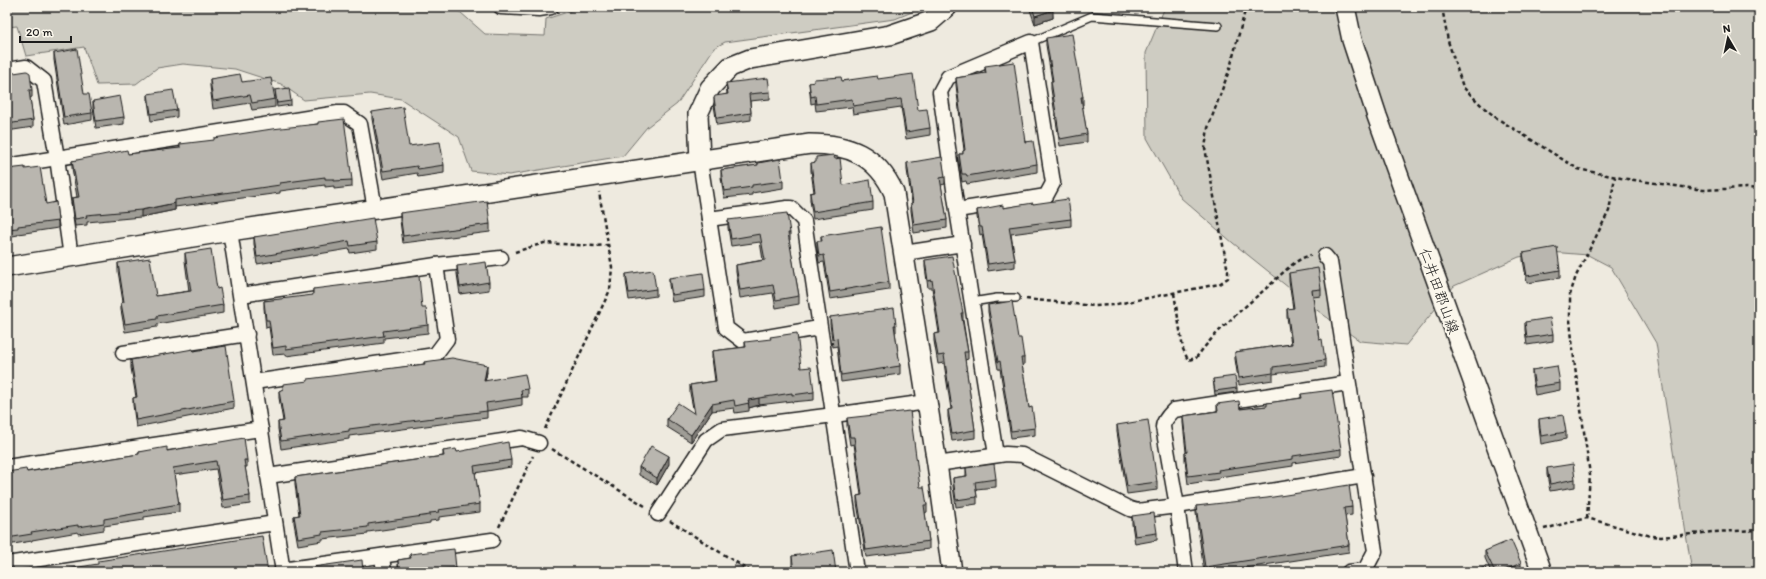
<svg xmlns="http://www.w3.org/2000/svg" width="1766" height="579" viewBox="0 0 1766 579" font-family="Itim,'Klee One',sans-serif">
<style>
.green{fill:#ceccc2;stroke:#75746f}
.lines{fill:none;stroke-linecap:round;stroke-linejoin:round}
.lane-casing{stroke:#1c1c1c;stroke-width:10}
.street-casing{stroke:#1c1c1c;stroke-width:17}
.secondary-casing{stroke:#1c1c1c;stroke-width:22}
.path{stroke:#1c1c1c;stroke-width:2.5;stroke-dasharray:4 3;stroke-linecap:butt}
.lane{stroke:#fbf7ec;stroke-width:7}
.street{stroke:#fbf7ec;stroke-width:14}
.secondary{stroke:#fbf7ec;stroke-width:19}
.wall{fill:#9f9d96;stroke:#1c1c1c}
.shaded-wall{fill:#827f7a;stroke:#1c1c1c}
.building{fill:#b9b6af;stroke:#1c1c1c}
.labels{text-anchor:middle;stroke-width:4;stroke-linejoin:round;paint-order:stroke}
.street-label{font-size:15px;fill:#1c1c1c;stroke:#fbf7ec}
</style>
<rect width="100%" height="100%" fill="#eeeadf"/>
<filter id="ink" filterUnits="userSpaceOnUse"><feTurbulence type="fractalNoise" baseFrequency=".025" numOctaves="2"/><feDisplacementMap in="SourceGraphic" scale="8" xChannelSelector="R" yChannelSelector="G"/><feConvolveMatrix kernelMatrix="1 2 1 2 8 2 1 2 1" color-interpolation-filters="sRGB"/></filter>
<g filter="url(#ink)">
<g class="green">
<path d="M7 7H436L460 12 485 34 545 36 546 19 583 7H924L895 19 725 42 714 48 677 104 647 127 623 156 509 175 471 171 459 137 401 99 370 94 304 100 281 84 235 69 183 64 157 68 136 84 97 85 84 47 26 56 17 26 7 27Z"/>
<path d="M1165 7H1759V572H1692L1656 343 1611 267 1588 255 1550 252 1519 257 1454 286 1406 345 1360 341 1314 308 1233 243 1181 198 1147 138 1146 53Z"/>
</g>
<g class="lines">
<defs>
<g id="lane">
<path d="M1031 42 1092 16 1218 26"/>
<path d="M972 302 997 298H1016"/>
</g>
<g id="street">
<path d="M501 7 539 9 551 7"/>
<path d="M7 70 26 67 44 81 57 158 71 257"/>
<path d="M700 161 726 328 743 341 819 328"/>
<path d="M7 166 338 113H344L360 124 375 209"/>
<path d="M957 210 940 92 948 77 1031 42 1053 183 1046 196 957 210 996 455"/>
<path d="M709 219 787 208H791L804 221 857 572"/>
<path d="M230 231 283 572"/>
<path d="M904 253 963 244"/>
<path d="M1325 256 1330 262 1375 551 1365 570 1349 572"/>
<path d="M241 295 436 265 501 258"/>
<path d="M123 353 247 334"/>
<path d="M254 382 435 355 447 339 436 265"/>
<path d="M937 464 1006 454 1022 455 1130 509 1137 511 1177 506 1364 476"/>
<path d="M7 467 261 429"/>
<path d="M268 476 522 438 539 443"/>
<path d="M658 514 706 440 722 429 834 415 927 402"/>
<path d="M382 556 384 572"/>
<path d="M7 564 275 523"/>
<path d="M282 570 492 540"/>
<path d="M1186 572 1177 506 1163 427C1163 421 1170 414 1174 410L1348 383"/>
</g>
<g id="secondary">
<path d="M1345 7 1352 40 1377 116 1542 572"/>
<path d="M700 161 698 114 710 88 730 67 750 59 890 35 931 21 947 7"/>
<path d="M7 267 230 231 810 144C848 144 877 155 894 193L937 464 952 572"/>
</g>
</defs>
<use href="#lane" class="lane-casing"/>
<use href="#street" class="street-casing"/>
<use href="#secondary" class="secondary-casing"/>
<g class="path">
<path d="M1442 7 1448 41 1463 87 1483 107 1498 119 1578 169 1621 178 1703 190 1747 188 1759 189"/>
<path d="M515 252 544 243 595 246 608 245"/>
<path d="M1174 293 1183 349 1188 360 1196 358C1217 329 1245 307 1271 284 1283 273 1295 259 1311 255"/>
<path d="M1026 299 1094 306 1112 305 1219 284 1228 278V272L1205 148 1208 128 1230 68 1246 7"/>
<path d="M545 429 610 290 612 267 599 192"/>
<path d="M552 449 645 506"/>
<path d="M1587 518 1590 475 1574 359 1570 320V295L1576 276 1609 211 1615 177"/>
<path d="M670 521 752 572"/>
<path d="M499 527 533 456"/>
<path d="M1544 529 1587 518 1651 536 1661 537 1713 532 1759 530"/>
</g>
<use href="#lane" class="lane"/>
<use href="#street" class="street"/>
<use href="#secondary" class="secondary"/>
</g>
<g class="wall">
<path d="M1029 7H1052L1053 18 1035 24Z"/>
<path d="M1046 38 1083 97V105H1082L1087 134V142L1060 146 1051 89V81H1052L1046 45Z"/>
<path d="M54 53 84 94 92 113V120L64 125 54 60Z"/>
<path d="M985 66 1037 164V172L967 184 966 181 962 182 959 162V154H963V151L964 150 956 85V78L985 73Z"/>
<path d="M7 74 32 90V97L30 98 33 120V127L7 131Z"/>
<path d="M210 79 242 82 275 99V107L252 110 250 103 213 109 210 86Z"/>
<path d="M878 79 918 110 930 128V135L906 139 901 107 853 114 852 107 816 111 815 103 811 104 809 83Z"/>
<path d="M726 83 770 92V99L750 101 751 113V120L717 125 714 105V98L727 94Z"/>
<path d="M275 90 291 101V105L277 107Z"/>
<path d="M148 94 177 110V117L151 121 148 101Z"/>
<path d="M93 101 124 117V124L96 128 93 108Z"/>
<path d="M372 112 409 146 444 165V173L418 177 417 173 383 179 372 119Z"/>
<path d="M180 144 352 180V187L334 189V186L325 187V185L280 191V193L175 207V210L141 217 87 222V225L75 226 72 205V198L77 197 72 168V161L180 148Z"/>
<path d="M758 163 783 181V188L752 193V195L724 198 721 177V170L758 165Z"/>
<path d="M811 163 843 185 873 202V210L813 219 810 200V193L814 192 811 171Z"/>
<path d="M907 163 945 177V184L941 185 947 220V228L914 233 911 211V203H912L907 170Z"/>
<path d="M7 169H25L46 204 58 221V228L18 234V235L7 237Z"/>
<path d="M1033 204 1071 219V226L1011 234 1015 260V267L988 271 982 234 980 235 977 217V210L1003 208Z"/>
<path d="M400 213 490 224V232L403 243 400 221Z"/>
<path d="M728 220 790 233V240H789L799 296V304L776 308 773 293 740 298 736 272V265L763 260 760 242 731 246 728 228Z"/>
<path d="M821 236 889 282V290L830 299 824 262 819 263 817 249V241H821Z"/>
<path d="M254 237 377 242V249L350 253 349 249 257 264 254 244Z"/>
<path d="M185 253 217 289 223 305V313L157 324V327L125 332 121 310V303L123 302 118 271V263L156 296 189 291 185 261Z"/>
<path d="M1523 253 1560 270V278L1527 283 1523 260Z"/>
<path d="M925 260 963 313V320L968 352V359L965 360 975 430V438L952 441 948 417V410L951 409 944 363 938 364 934 341V334L939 333 932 288H928L925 267Z"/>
<path d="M457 266 489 282V290L460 294 457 274Z"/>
<path d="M1289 273 1321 289V296L1313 297 1319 340 1325 360V367L1273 374V380L1239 385 1235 359V352L1291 344 1287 317V309H1293L1289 280Z"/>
<path d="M626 274 656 289V296L629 300 626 281Z"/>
<path d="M669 278 705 290V297L672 302 669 285Z"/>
<path d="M313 289 422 308 428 325V333L384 338V343L286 356V354L273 355 269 327 266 328 264 308V301L313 296Z"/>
<path d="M988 305 1018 338 1024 358V365H1022L1029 408 1035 428V435L1011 438 1000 369H998L988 312Z"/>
<path d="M830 317 896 325V332H895L900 366V374L841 382 837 346 833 347 830 324Z"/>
<path d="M1525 322 1553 334V341L1527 345 1525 330Z"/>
<path d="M745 342 801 368 814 392V400L792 402V401L759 405 749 408V411L735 413 734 408 712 411 691 442 667 427V419L694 413 690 393V385L715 381 712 358V351L745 347Z"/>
<path d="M193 351 234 401V408L136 427 133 405V398L136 397 131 368V360Z"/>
<path d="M424 362 487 372 485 381 528 389V397H522V405L487 411V418L349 436V439L281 449 278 429V422L283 421 279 398V391L308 381 424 364Z"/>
<path d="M1532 370 1560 383V390L1535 395 1532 377Z"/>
<path d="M1213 379 1237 388V392L1215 395Z"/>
<path d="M1301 394 1341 449V456L1293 463V466L1219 477V479L1188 484 1185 460V453L1186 452 1183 423V416L1217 411V404L1240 409 1267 406 1301 398Z"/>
<path d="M847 418 920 487 927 505V512L925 513 929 541V549L866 557 857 503V496L861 495 854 444 850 445 847 426Z"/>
<path d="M1539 419 1566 432V439L1541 444 1539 427Z"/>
<path d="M1117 425 1157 482V490L1127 494 1117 432Z"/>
<path d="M167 451 247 460V467H245L250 496V504L223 508 216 469 174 475 179 504V512L144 517V520L104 526V530L78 534V532L32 540V541L7 545V472H27L139 454V452Z"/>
<path d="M443 451 457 452 511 460V467L475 473 480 504V512L439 517V520L430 521V523L368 532V534L322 539V541L298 545 294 523V516L299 515 295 484V477L443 456Z"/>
<path d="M669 464 657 485 639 475V467Z"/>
<path d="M966 468 996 479V487L976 489 977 497V504L956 507 953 486V478L966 476Z"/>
<path d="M1547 468 1575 479V487L1550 491 1547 475Z"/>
<path d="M1196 506 1352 507V515L1345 516 1349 545V552L1219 572H1204L1196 513Z"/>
<path d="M1132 516 1157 533V540L1135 544 1132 524Z"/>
<path d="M1485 551 1521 571 1518 572H1491L1485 558Z"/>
<path d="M410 554 456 568V572H398V560L410 558Z"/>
<path d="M792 556 836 572H793L792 564Z"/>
</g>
<g class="shaded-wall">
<path d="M1053 10V18L1035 24V16Z"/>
<path d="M175 203V210L141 217V210Z"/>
<path d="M487 365V372L484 389V381Z"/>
<path d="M759 398V405L749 408 748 400Z"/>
<path d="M712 404V411L691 442V435Z"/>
<path d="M669 456V464L657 485V478Z"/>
<path d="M1521 563V571L1518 572H1500Z"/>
</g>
<g class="building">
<path d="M1032 7H1052L1053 10 1035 16Z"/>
<path d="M1072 34 1083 97H1081L1087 134 1060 139 1051 81H1053L1046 38Z"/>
<path d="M77 49 84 94H89L92 113 64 117 54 53Z"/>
<path d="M1014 62 1025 142 1033 141 1037 164 967 176 966 174H962L959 154H963V151L965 150 956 78 986 73 985 66Z"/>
<path d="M27 71 30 73 32 90H29L33 120 7 124V74Z"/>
<path d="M240 74 242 82 271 78 275 99 252 103 250 95 213 101 210 79Z"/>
<path d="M913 74 918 110 927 109 930 128 906 132 901 99 853 106 852 99 816 104 815 96 811 97 809 83 814 82V79L841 77 842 81 877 76 878 79Z"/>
<path d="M768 78 770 92 749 94 751 113 717 118 714 98 715 96 728 94 726 83Z"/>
<path d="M289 88 291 101 277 103 275 90Z"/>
<path d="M173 90 177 110 151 114 148 94Z"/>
<path d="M120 96 124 117 96 121 93 101Z"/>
<path d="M403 107 409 146 440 142 444 165 418 169 417 166 383 171 372 112Z"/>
<path d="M344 119 352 180 334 181V179H325V177L280 183V185L175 200V203L141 210 86 215 87 217 75 219 72 198 79 197 72 161 127 150 128 154 180 148V144L214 140V138L272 129 318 124V122Z"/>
<path d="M833 155 835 159 840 158 843 185 870 180 873 202 813 212 810 193 815 192 811 163 816 162V157Z"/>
<path d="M942 157 945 177 940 178 947 220 914 225 911 203H913L907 163Z"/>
<path d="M780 159 783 181 752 185V187L724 191 721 170 758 165V163Z"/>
<path d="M25 167V169L40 167 46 204 56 202 58 221 18 226V228L7 229V169Z"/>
<path d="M1068 199 1071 219 1009 227 1015 260 988 264 982 227H980L977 210 1003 205V208L1033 203V204Z"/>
<path d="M487 201 490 224 403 236 400 213Z"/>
<path d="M787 213 790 233H788L799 296 776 300 773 285 740 290 736 265 765 260 760 234 731 239 728 220Z"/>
<path d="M373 218 377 242 350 246 349 241 257 257 254 237Z"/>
<path d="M881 227 889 282 830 292 824 255 819 256 817 241H822L821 236Z"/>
<path d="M1557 247 1560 270 1527 276 1523 253Z"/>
<path d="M211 249 217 289 220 288 223 305 157 316V319L125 324 121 303 124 302 118 263 150 258 156 296 191 291 185 253Z"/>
<path d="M952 256 963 313H961L968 352H964L975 430 952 434 948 410 952 409 944 355 938 356 934 334 940 333 932 280 928 281 925 260Z"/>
<path d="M486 262 489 282 460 287 457 266Z"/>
<path d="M1318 268 1321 289 1312 290 1319 340 1322 339 1325 360 1273 367V373L1239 378 1235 352 1292 344 1287 309 1294 308 1289 273Z"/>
<path d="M653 270 656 289 629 293 626 274Z"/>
<path d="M703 273 705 290 672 295 669 278Z"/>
<path d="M419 276 422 308H426L428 325 383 331 384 336 286 349V346L273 348 269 320H266L264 301 313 295V289Z"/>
<path d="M1012 301 1018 338H1021L1024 358H1021L1029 408 1032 407 1035 428 1011 431 1000 361 998 362 988 305Z"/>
<path d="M894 308 896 325H894L900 366 841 375 837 338 833 339 830 317Z"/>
<path d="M1550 318 1553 334 1527 338 1525 322Z"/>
<path d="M797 333 801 368 811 367 814 392 792 395V393L759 398 748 400 749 403 735 406 734 400 712 404 691 435 667 419 678 403 695 414 690 385 716 381 712 351 746 347 745 342 771 339 770 337Z"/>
<path d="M226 346 234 401 136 420 133 398 137 397 131 360 193 349V351Z"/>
<path d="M452 358 487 365 484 381 525 374 528 389 521 390 522 398 486 403 487 411 349 429V431L281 441 278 422 284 421 279 391 283 389V384L308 381V379L425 364 424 362Z"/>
<path d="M1557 366 1560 383 1535 387 1532 370Z"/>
<path d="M1235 376 1237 388 1215 391 1213 379Z"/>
<path d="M1332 390 1341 449 1293 456V459L1218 470 1219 472 1188 476 1185 453 1187 452 1183 416 1218 411 1217 404 1239 401 1240 409 1267 406V403L1302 398 1301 394Z"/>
<path d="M910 411 920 487H924L927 505H924L929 541 866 550 857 496 862 495 854 437H850L847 418Z"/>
<path d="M1563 415 1566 432 1541 436 1539 419Z"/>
<path d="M1148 420 1157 482 1127 486 1117 425Z"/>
<path d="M244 438 247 460H244L250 496 223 500 216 461 173 468 179 504 144 510V512L104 519V523L78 527V525L31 532 32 534 7 538V472L26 469 27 472 139 454V452L167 447V451Z"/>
<path d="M508 442 511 460 474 466 480 504 438 510 439 512 430 513V515L368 524V527L322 532V534L298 538 294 516 300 515 295 477 444 456 443 451 456 449 457 452Z"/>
<path d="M651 446 669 456 657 478 639 467Z"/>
<path d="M994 464 996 479 975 482 977 497 956 500 953 478 967 476 966 468Z"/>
<path d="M1573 464 1575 479 1550 484 1547 468Z"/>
<path d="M1349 485 1352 507 1344 508 1349 545 1205 567 1196 506 1267 498Z"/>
<path d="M1154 513 1157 533 1135 536 1132 516Z"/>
<path d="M262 536 268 572H48L98 564V561Z"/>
<path d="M1511 540 1521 563 1500 572H1495L1485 551Z"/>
<path d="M454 549 456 568 417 572H399L398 560 411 558 410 554Z"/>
<path d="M833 550 836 572H794L792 556Z"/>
<path d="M362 560 363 572H310V571H313V567Z"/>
<path d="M736 563 750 572H730Z"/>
<path d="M13 567 14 572H7V568Z"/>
<path d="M1485 567 1487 572H1468Z"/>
<path d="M42 570V572H31Z"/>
</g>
</g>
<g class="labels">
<g class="street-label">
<text transform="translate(1439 291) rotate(70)" y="5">仁井田郡山線</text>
</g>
</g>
<rect width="1766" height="579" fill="none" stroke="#fbf7ec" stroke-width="24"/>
<rect x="12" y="12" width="1742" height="555" fill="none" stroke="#1c1c1c" stroke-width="1.5" filter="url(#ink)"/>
<g transform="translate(1728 38) rotate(351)" stroke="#fbf7ec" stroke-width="3" paint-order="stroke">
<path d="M0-3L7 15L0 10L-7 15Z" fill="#1c1c1c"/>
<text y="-6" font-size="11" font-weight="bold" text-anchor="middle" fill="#1c1c1c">N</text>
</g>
<path d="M20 36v6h51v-6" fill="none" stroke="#1c1c1c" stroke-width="2"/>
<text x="26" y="36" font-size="12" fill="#1c1c1c" stroke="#fbf7ec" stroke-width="3" paint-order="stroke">20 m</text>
</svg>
